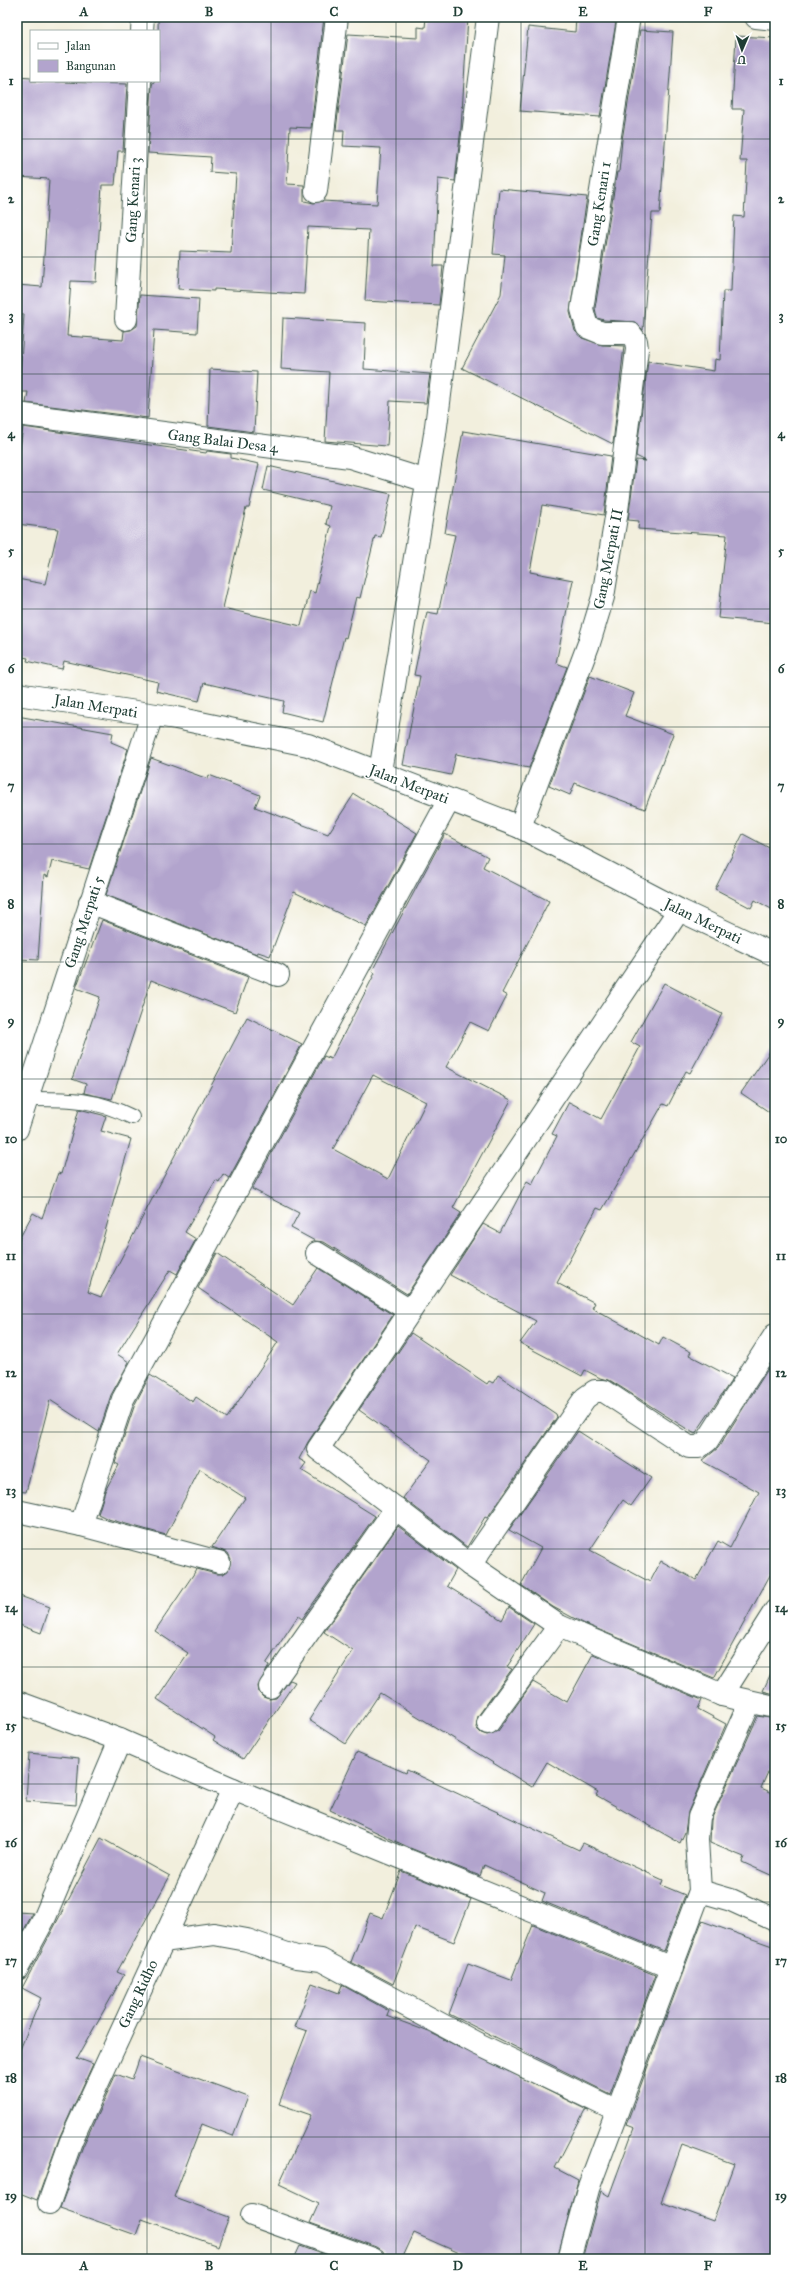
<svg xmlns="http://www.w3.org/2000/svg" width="792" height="2276" viewBox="0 0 792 2276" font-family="'IM FELL Great Primer',serif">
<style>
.building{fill:#b2a4cd;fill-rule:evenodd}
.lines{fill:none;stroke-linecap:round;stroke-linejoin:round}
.service-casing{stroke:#3f584d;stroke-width:16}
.minor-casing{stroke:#3f584d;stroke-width:24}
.service{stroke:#fff;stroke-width:14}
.minor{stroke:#fff;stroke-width:22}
.grid{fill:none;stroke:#1f3d34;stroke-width:1;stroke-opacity:0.55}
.labels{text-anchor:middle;stroke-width:3;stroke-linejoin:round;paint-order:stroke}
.street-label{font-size:15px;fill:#1f3d34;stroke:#fff}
.neatline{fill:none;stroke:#1f3d34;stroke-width:1.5}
.grid-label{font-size:13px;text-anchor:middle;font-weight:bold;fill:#1f3d34}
</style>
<rect width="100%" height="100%" fill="#fff"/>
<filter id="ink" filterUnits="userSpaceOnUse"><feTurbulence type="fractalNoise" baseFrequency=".025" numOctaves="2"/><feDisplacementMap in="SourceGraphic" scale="8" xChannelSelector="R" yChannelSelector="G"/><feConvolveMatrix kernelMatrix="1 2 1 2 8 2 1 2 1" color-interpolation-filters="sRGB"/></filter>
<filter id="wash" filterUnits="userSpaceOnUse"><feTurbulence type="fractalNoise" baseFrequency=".012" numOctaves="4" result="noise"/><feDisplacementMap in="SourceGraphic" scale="16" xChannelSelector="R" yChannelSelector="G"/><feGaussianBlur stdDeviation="0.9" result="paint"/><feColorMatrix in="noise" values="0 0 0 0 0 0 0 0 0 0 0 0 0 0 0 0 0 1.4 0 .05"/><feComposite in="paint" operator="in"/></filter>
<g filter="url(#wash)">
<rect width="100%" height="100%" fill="#f2efdd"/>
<g id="blocks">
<g class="building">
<path d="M158 17H324L311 128 290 127 287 184 304 185V201L314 203 322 201 377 204 381 148 343 146 344 130H336L348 34 418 38V27L425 28 426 17H468L461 128 455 181 438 179 434 266H443L439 305 365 301 369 230 308 227 304 294 214 289V291L178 289 180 251 231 253 236 174 210 172 211 157 148 153 152 85 154 81H159Z"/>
<path d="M576 18 616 22 600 117 520 111 528 27 575 32Z"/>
<path d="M640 30 673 32 660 213H652L643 330 635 322 604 320 597 318 595 308 617 172H619L622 140Z"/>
<path d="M736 36 775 38V623L718 618 727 535 638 529 639 521 628 520 636 460 646 461 636 456 648 361 714 371 715 359 720 360 723 291H731L734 216 744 217 747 161H740L744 109H732Z"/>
<path d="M17 76 31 77V81L127 84 123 151H118L115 185H102L96 282 71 281 67 336 123 340 124 331 131 330 137 326 140 295 199 299 197 333 154 330 148 418 26 403 28 392H19L24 314H17V285L42 287 49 179 17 177Z"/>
<path d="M499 189 587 197 570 312 575 331 582 338 602 345 624 346 613 444 462 368 501 294 505 255 493 254Z"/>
<path d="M283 318 366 323 364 369 430 374 426 403 390 401 387 446 325 441 329 372 281 369Z"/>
<path d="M210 369 257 372 254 432 208 426Z"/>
<path d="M23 427 206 453 207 451 231 454V458L259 464 249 508H246L223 608 301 626 310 591 315 593 331 526 326 524 330 506 263 490 268 466 391 494 381 537 375 536 360 598 356 597 346 638 344 637 323 722 282 712 284 701 204 683 199 701 156 691 158 682 64 661 62 669 27 661 28 658 17 656V579L45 584 58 529 17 524V468Z"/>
<path d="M463 431 611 456 604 515 542 505 530 572 573 580 556 663 567 667 529 768 456 754 451 775 403 765 420 676 414 675 427 612 438 614 455 535 445 533Z"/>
<path d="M590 676 634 693 625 716 673 734 645 809 575 783 570 795 549 786Z"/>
<path d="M17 716 113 733 111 742 128 749 89 869 52 861 48 877 44 875 38 960 17 959Z"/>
<path d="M151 758 208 779 209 775 260 795 255 807 328 834 354 794 417 833 366 926 294 892 270 956 258 952 257 954 106 895Z"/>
<path d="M445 834 488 857 483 867 549 901 502 993 507 996 489 1031 470 1022 446 1067 511 1100 453 1208 461 1213 407 1294 324 1242 315 1241 291 1228 299 1213 252 1189 324 1056 331 1059 375 973 372 971ZM373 1075 426 1102 388 1179 333 1149Z"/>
<path d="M743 834 775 851V911L755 900 751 908 715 889Z"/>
<path d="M102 920 248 977 235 1012 151 980 112 1099 84 1093 86 1084 72 1079 100 997 76 988Z"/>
<path d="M664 983 722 1014 690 1073 686 1071 668 1106 663 1104 602 1210 597 1208 557 1283 595 1303 592 1308 659 1345 663 1337 691 1352 689 1355 733 1378 695 1434 611 1381 600 1378 585 1370 582 1376 520 1343 536 1321 450 1275 483 1224 500 1233 527 1181 532 1184 557 1136 552 1134 569 1102 601 1119 640 1047 631 1042Z"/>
<path d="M247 1017 302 1044 229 1178 223 1174 219 1182 216 1180 185 1232 196 1239 177 1274 170 1270 117 1354 129 1362 111 1395 99 1432 50 1400 26 1492 17 1491V1243L33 1213 42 1218 58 1173 61 1174 79 1109 106 1116 101 1131 131 1139 88 1292 101 1297Z"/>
<path d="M775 1044V1116L741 1093Z"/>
<path d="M217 1253 293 1305 318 1268 393 1315 308 1442 299 1459 306 1463 301 1470 375 1516 302 1619 298 1616 266 1664 269 1666 258 1686 259 1693 263 1697 269 1699 276 1698 290 1680 295 1682 243 1759 213 1740 215 1737 157 1699 188 1653 155 1631 197 1569 216 1574H223L228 1571 231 1559 228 1553 212 1547 245 1498 200 1469 166 1535 108 1519 98 1514 105 1491 119 1465 115 1463 135 1404 150 1375 193 1402 196 1397 227 1418 278 1342 198 1288Z"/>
<path d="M411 1333 487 1384 489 1381 493 1383 498 1375 556 1414 557 1417 487 1518 485 1517 467 1547 403 1498 431 1460 359 1410Z"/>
<path d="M775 1358V1566L714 1678 583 1623 553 1607 521 1585 541 1548 509 1530 578 1431 651 1478 631 1506 623 1500 590 1550 650 1582 661 1561 696 1580 718 1541 730 1548 759 1492 702 1461 718 1448Z"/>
<path d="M398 1526 456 1570 447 1586 502 1620 509 1607 534 1624 507 1667 512 1669 478 1716 476 1728 481 1733 487 1735 498 1731 533 1682 567 1702 593 1654 702 1700 698 1709 726 1724 688 1812 685 1832 680 1843 596 1795 598 1792 547 1762 532 1787 380 1693 346 1744 309 1720 353 1651 324 1632Z"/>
<path d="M17 1595 50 1607 41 1633 17 1624Z"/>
<path d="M775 1664V1694L763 1691Z"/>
<path d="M758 1716 775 1719V1756L761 1788 775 1794V1877L742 1862 744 1857 710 1843 711 1820Z"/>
<path d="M357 1752 406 1773 407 1770 579 1850 583 1843 663 1880 661 1885 685 1895 664 1951 542 1901 545 1893 484 1865 480 1876 410 1848 330 1810Z"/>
<path d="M29 1753 79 1758 76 1805 26 1801Z"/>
<path d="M101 1838 170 1876 117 1972 124 1975 77 2058 93 2064 60 2136 37 2200 17 2192V2057L41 1998 22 1988Z"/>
<path d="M401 1871 471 1899 454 1942 415 1927 393 1984 351 1962 370 1913 383 1918Z"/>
<path d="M17 1912 33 1913 19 1939H17Z"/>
<path d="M702 1921 775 1947V2259H582L601 2191 609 2196 634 2128 626 2125ZM682 2145 734 2164 713 2221 661 2202Z"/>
<path d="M533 1925 655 1975 610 2094 449 2014 468 1964 511 1980Z"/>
<path d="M312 1983 339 1993 342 1985 389 2011 387 2016 429 2032 589 2111 585 2110 555 2168 578 2180 557 2259H473L414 2233 402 2259H385L383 2251 377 2247 310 2223 319 2203 279 2184 311 2115 279 2104 307 2031 295 2027Z"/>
<path d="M140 2057 248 2097 233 2136 202 2124 174 2197 229 2217 218 2246 142 2219 136 2235 60 2208 83 2146 116 2074 132 2080Z"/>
<path d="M300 2246 336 2259H294Z"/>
</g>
</g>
</g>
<g filter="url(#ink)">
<use href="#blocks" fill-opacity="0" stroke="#3f584d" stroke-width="1"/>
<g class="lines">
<defs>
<path id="service" d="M27 1099C69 1099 94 1098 132 1117"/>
<g id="minor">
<path d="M756 17 775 19"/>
<path d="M142 31 143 17"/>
<path d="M316 191 337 17"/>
<path d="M126 319 140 81"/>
<path d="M17 414 350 457 427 481"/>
<path d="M17 694 176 718 308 745 520 827 679 910 775 955"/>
<path d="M380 772 435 434 488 17"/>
<path d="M520 827 589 643 603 597 617 511 637 349 636 341 630 333H602L587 327 582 309 629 17"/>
<path d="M90 902 278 975"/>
<path d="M679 910 318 1449 470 1565 559 1626 722 1695 775 1707"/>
<path d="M17 1129 152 715"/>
<path d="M317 1253 410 1311"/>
<path d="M17 1511 81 1525 123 1399 449 800"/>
<path d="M81 1525 219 1562"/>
<path d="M470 1565 585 1398 595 1391H604L689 1447H699L707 1441 775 1335"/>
<path d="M270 1687 396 1508"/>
<path d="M722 1695 775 1611"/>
<path d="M17 1702 120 1740 233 1789 672 1968"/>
<path d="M488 1723 559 1626"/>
<path d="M700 1891 731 1900 775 1920"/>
<path d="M163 1941 214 1934 247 1940 296 1957 321 1960 476 2043 617 2111"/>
<path d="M17 1969 45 1917 120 1740"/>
<path d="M49 2203 71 2141 233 1789"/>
<path d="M252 2215 373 2259"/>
<path d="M569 2259 588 2189 700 1891 697 1839 699 1817 750 1702"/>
</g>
</defs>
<use href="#service" class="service-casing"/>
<use href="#minor" class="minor-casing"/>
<use href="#service" class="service"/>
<use href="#minor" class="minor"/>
</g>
</g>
<path class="grid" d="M147 17V31M271 17V2259M396 17V2259M521 17V2259M645 17V2259M147 81V2259M17 139H775M17 257H775M17 374H775M17 492H775M17 609H775M17 727H775M17 844H775M17 962H775M17 1079H775M17 1197H775M17 1314H775M17 1432H775M17 1549H775M17 1667H775M17 1784H775M17 1902H775M17 2019H775M17 2137H775"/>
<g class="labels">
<g class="street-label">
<text transform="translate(133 200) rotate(-87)" y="5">Gang Kenari 3</text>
<text transform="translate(599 204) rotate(-81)" y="5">Gang Kenari 1</text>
<text transform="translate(223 441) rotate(7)" y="5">Gang Balai Desa 4</text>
<text transform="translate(608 559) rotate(-79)" y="5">Gang Merpati II</text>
<text transform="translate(96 706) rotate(9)" y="5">Jalan Merpati</text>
<text transform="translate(409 784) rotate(21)" y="5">Jalan Merpati</text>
<text transform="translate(703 921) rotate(26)" y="5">Jalan Merpati</text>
<text transform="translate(84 922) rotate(-72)" y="5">Gang Merpati 5</text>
<text transform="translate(138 1994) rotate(-65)" y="5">Gang Ridho</text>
</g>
</g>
<rect width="792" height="2276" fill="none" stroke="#fff" stroke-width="44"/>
<rect x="30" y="30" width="130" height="52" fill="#ffffff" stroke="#a5b1ae"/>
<rect x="38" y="43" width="20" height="6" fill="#ffffff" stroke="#a5b1ae"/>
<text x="66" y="50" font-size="12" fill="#1f3d34">Jalan</text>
<rect x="38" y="60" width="20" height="12" fill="#b2a4cd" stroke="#a5b1ae"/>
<text x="66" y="70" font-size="12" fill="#1f3d34">Bangunan</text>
<g transform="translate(742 50) rotate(182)" stroke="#ffffff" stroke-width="3" paint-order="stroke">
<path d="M0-3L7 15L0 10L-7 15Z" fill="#1f3d34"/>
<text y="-6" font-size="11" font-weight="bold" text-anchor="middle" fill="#1f3d34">U</text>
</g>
<rect x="22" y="22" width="748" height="2232" class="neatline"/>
<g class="grid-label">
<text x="84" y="16">A</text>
<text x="209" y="16">B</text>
<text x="334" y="16">C</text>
<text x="458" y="16">D</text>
<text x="583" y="16">E</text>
<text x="708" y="16">F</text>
<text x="11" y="85">1</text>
<text x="781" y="85">1</text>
<text x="11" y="203">2</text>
<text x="781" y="203">2</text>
<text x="11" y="320">3</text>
<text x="781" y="320">3</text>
<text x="11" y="438">4</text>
<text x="781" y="438">4</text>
<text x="11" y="555">5</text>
<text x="781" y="555">5</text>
<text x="11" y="673">6</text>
<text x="781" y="673">6</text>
<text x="11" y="790">7</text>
<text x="781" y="790">7</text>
<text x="11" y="908">8</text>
<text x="781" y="908">8</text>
<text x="11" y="1025">9</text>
<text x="781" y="1025">9</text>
<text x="11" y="1143">10</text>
<text x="781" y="1143">10</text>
<text x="11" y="1260">11</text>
<text x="781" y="1260">11</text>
<text x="11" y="1377">12</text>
<text x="781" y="1377">12</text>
<text x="11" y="1495">13</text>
<text x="781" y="1495">13</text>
<text x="11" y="1612">14</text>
<text x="781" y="1612">14</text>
<text x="11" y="1730">15</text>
<text x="781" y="1730">15</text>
<text x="11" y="1847">16</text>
<text x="781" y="1847">16</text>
<text x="11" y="1965">17</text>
<text x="781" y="1965">17</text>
<text x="11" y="2082">18</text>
<text x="781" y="2082">18</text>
<text x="11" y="2200">19</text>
<text x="781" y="2200">19</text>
<text x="84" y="2270">A</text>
<text x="209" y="2270">B</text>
<text x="334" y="2270">C</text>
<text x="458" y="2270">D</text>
<text x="583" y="2270">E</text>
<text x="708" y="2270">F</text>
</g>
</svg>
